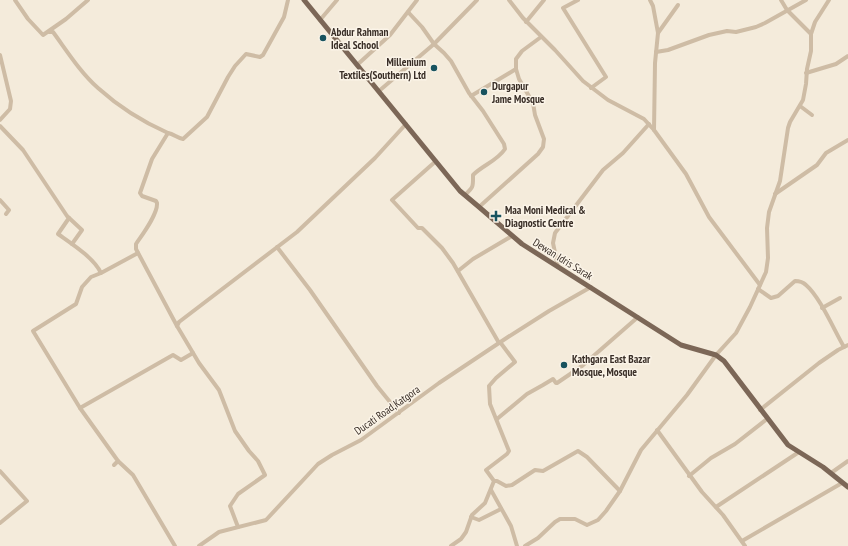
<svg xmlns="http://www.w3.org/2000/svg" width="848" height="546" viewBox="0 0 848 546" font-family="'PT Sans Narrow',sans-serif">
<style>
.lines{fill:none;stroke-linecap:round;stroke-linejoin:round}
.minor{stroke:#cebca5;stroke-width:4}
.major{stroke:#7c6757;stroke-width:5}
.poi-dot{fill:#18535f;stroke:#fbf4e8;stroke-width:1.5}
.labels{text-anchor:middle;stroke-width:3;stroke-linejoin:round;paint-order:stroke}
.poi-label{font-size:11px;font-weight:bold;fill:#392e27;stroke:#fbf4e8;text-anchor:start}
.street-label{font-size:11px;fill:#392e27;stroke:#fbf4e8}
</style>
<rect width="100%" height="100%" fill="#f4ebdb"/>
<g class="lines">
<g class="minor">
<path d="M15 0 28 19 43 35 66 19 88 0"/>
<path d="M509 0 523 18 555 50 583 81 608 100 644 119 654 130 686 174 709 217 760 285"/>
<path d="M578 0 563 8 606 77 591 88"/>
<path d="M650 0 653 6 658 33 655 63 654 130"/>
<path d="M781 0 787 10 811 34"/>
<path d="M408 12 422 27 434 44 444 53 451 61 469 93 483 111 504 144 505 149C497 161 483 165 473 175 473 187 474 186 465 195"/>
<path d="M320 20 337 0"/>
<path d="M526 22 544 0"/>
<path d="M49 32H53C67 51 80 72 98 88 118 106 143 122 168 133"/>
<path d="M658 33 678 5"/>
<path d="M656 52 668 50 709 35 727 31 736 32 756 27 765 23 806 0"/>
<path d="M0 55 11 101 10 109 0 120"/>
<path d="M357 65 390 35 417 0"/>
<path d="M806 73 836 64 848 56"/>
<path d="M379 91 434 44 477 0"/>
<path d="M471 96 516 69"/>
<path d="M800 106 812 115"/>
<path d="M0 126 23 150 67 216 82 230 72 244"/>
<path d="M436 161 392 200 418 228H422L442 248 453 263 499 343"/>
<path d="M775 194 817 165 826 153 848 140"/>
<path d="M0 200 9 210 6 214"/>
<path d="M479 207 538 154 543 147 544 139 535 115 533 103 519 79 516 69V59L522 51 541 37"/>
<path d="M69 218 58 234C72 244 94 258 101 273L138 253"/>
<path d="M277 247 310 290 377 386 399 413"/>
<path d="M558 267 553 243 555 233 603 170 623 153 649 124"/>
<path d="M458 271 473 259 512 236"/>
<path d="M101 273 91 277 82 287 76 304 33 331 80 408 118 461 114 465"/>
<path d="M758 289 771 298 778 296 795 281C799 281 803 282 806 285 820 297 834 330 844 347"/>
<path d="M822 308 840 298"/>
<path d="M177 326 179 322 297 232 375 158 406 124"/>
<path d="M80 408 173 355 181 360 193 353"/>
<path d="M760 410 819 363 838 350 848 345"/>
<path d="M497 419 527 394 543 385 553 379 556 383H557L582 366 638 317"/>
<path d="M657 430 702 492 723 515 745 546"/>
<path d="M118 461 133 475 175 546"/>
<path d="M0 471 27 501 0 523"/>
<path d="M831 473 848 461"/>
<path d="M689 476 711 458 735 444 767 419"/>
<path d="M494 481H497L506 486 512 485 535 470 543 471 578 451 587 457 620 491"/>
<path d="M491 490 511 526 517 546"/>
<path d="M716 507 799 452"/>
<path d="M471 517 479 520 501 509"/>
<path d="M238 527 230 506 238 494 265 475 258 461 249 451 235 431 219 390 199 363 177 326 136 249V244C142 235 158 214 157 203L156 201 142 196 140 193 152 159 168 133C174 134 177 138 183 139L207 117 228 77 235 66 246 54 260 57 263 55 284 17 288 0"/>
<path d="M742 541 842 483"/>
<path d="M199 546 219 532 266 520 318 464 332 455 361 440 439 383 508 337 549 311 591 287"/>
<path d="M451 546 461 539 466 532 472 515 485 503 494 481 486 470 507 454 509 451 490 404 489 386 496 378 515 362 500 342"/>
<path d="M525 546 538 538 555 522 560 519H575L587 525 598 520 606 511 620 491 641 450 687 395 716 355 736 333 750 307 766 272 768 258 767 228 769 212 780 181 788 128 790 122 803 100 806 84 807 69 811 51V34L815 22 829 0"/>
</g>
<path class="major" d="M304 0 460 191 479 207 522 244 681 345 716 355 724 361 788 445 823 467 848 487"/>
</g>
<g class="poi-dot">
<circle cx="323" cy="38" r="4"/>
<circle cx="434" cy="68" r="4"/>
<circle cx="484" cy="92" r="4"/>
<path d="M494 210h4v4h4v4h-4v4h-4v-4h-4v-4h4z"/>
<circle cx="564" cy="365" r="4"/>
</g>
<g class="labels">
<g class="poi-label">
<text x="331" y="36">Abdur Rahman<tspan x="331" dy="13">Ideal School</tspan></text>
<text x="426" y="66" text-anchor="end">Millenium<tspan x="426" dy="13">Textiles(Southern) Ltd</tspan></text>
<text x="492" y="90">Durgapur<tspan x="492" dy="13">Jame Mosque</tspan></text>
<text x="505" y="214">Maa Moni Medical &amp;<tspan x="505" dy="13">Diagnostic Centre</tspan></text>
<text x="572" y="363">Kathgara East Bazar<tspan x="572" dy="13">Mosque, Mosque</tspan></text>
</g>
<g class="street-label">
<text transform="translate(563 259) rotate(32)" y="4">Dewan Idris Sarak</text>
<text transform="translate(387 410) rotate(-35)" y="4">Ducati Road,Katgora</text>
</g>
</g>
</svg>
